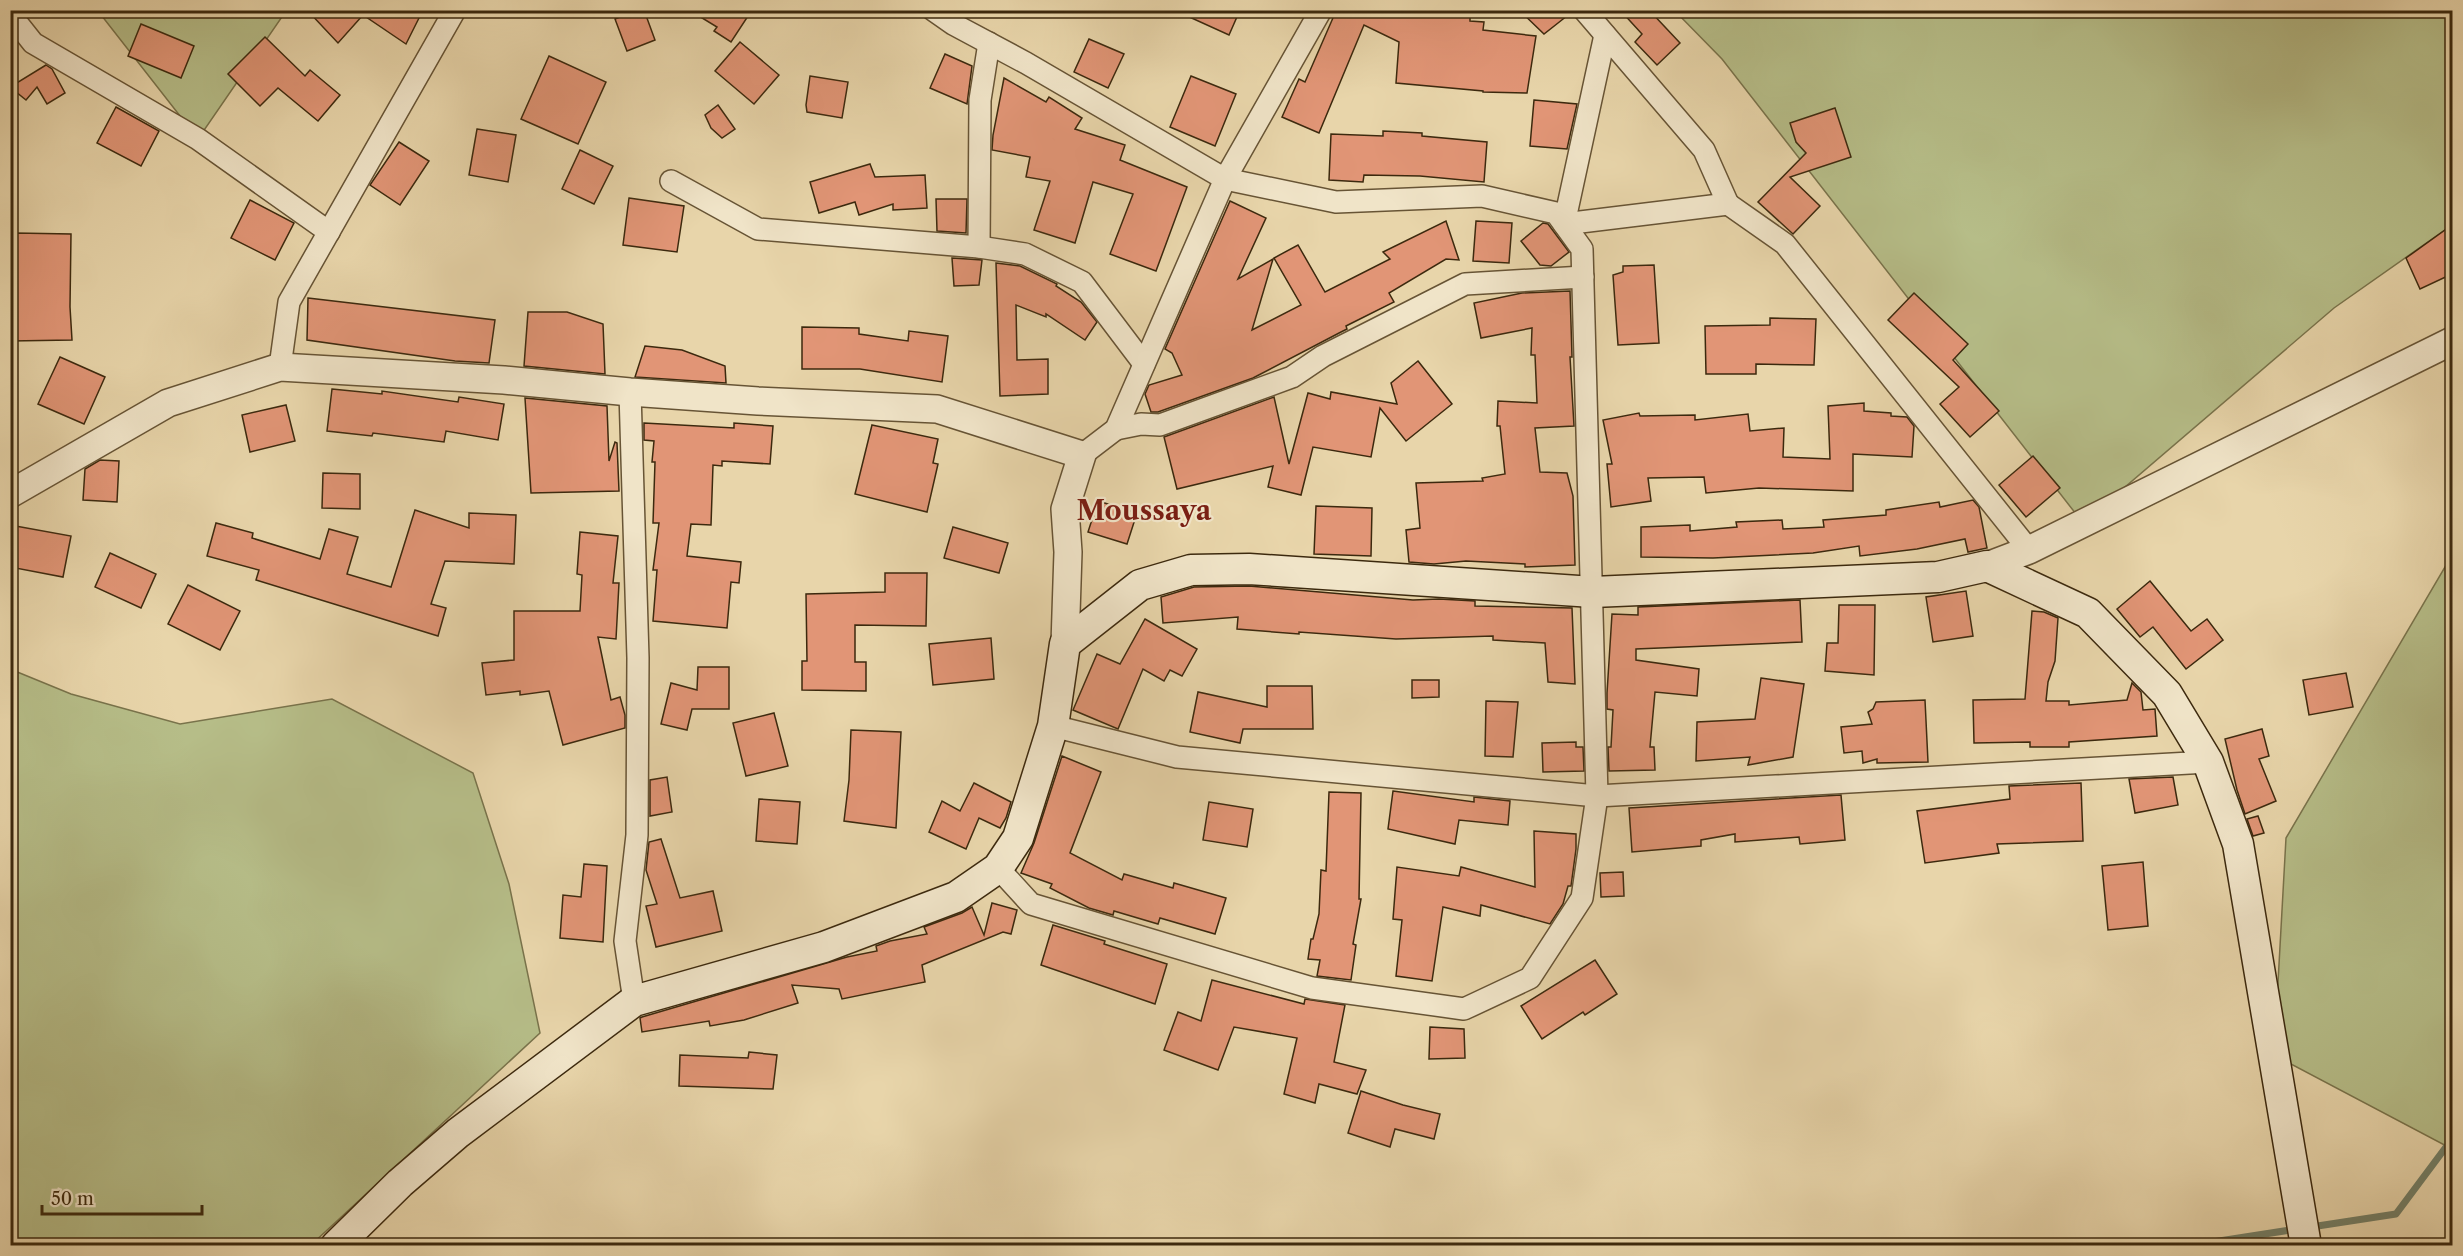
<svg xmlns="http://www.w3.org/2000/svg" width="2463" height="1256" viewBox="0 0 2463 1256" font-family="'Libre Caslon Text',serif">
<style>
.green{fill:#b6bd88;stroke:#79734b;stroke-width:1.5}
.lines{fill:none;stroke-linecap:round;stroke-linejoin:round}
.stream{stroke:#737f67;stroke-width:7}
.building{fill:#e19576;stroke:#3c290e;stroke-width:1.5}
.minor-casing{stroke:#675435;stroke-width:24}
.tertiary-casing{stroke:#675435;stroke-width:30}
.secondary-casing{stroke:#3c290e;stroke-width:33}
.minor{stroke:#f0e4c8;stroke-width:21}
.tertiary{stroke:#f0e4c8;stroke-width:27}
.secondary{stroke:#f0e4c8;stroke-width:30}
.labels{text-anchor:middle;stroke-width:4.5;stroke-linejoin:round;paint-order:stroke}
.district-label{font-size:27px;font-weight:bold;fill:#7a1f14;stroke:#f0e4c8}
</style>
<rect width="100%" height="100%" fill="#e8d5aa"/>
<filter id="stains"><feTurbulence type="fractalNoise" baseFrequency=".00333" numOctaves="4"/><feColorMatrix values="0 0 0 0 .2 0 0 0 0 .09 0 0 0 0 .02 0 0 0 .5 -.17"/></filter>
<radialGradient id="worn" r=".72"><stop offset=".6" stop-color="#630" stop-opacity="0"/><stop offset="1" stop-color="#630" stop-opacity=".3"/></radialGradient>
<g class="green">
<path d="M98 11H286L198 139Z"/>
<path d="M1675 11H2452V225L2334 308 2083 523 1722 59Z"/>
<path d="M2452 555V1149L2274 1055 2286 838Z"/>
<path d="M10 669 71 694 180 724 332 699 473 773 509 884 540 1033 311 1245H11Z"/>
</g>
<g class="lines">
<g class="stream">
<path d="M2311 1227 2396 1214 2446 1147 2452 1146"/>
<path d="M2187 1246 2297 1229"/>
</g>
</g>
<g class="building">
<path d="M307 10H423L406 44 363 15 338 43Z"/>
<path d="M638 10H644L655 40 627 51 615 19Z"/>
<path d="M689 10H752L731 42 714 31 717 27Z"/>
<path d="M1174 10H1240L1229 35Z"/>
<path d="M1335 10H1470V21L1484 22 1483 30 1536 36 1527 93 1483 92V91L1396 83 1399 42 1364 25 1319 133 1282 117 1299 79 1305 82 1336 11Z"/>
<path d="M1519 10H1572V12L1544 34Z"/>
<path d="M1620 10H1649L1680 43 1657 65 1635 42 1642 34Z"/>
<path d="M141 24 194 46 181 78 128 56Z"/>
<path d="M265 37 305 76 310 70 340 95 318 121 278 88 260 106 228 74Z"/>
<path d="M1089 39 1124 54 1108 88 1074 72Z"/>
<path d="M740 42 779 75 754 104 715 71Z"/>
<path d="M945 54 972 66 967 104 930 88Z"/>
<path d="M549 56 606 82 578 144 521 119Z"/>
<path d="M46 65 52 69 65 93 47 104 37 87 26 100 10 87Z"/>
<path d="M810 76 848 82 842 118 807 112 806 105Z"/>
<path d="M1191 76 1236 94 1215 146 1170 127Z"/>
<path d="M1004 78 1046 102 1049 97 1082 118 1075 129 1125 145 1120 160 1187 187 1156 271 1110 254 1133 194 1093 182 1075 243 1034 230 1050 181 1026 177 1030 157 992 150 993 135Z"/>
<path d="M1534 100 1577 104 1567 149 1530 146Z"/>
<path d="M718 105 735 129 722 138 711 128 705 115Z"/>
<path d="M116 107 159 131 141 166 97 143Z"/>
<path d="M1835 108 1851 157 1790 177 1820 206 1793 234 1758 202 1806 153 1796 142 1790 123Z"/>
<path d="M477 129 516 135 508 182 469 175Z"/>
<path d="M1383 131 1422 133V136L1487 142 1484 182 1420 176 1364 175 1363 182 1329 180 1331 134 1383 136Z"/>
<path d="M399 142 429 161 400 205 370 185Z"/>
<path d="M580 150 613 166 594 204 562 189Z"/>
<path d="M870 164 875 177 925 175 927 208 893 210V204L859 215 855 202 819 213 810 182Z"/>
<path d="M629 198 684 206 677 252 623 245Z"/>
<path d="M936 199H967L966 233 937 231Z"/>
<path d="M250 200 294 223 275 260 231 238Z"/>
<path d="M1230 201 1266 218 1238 279 1273 259 1252 330 1301 305 1274 258 1298 245 1325 292 1390 259 1383 252 1446 221 1459 260 1446 259 1389 293 1394 302 1346 326 1347 329 1341 332 1253 378 1158 412H1151L1145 394 1149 385 1182 375 1172 353 1165 349Z"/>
<path d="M1476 221 1512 223 1509 263 1473 261Z"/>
<path d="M1543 223 1548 224 1569 252 1551 266 1540 265 1521 241Z"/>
<path d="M2452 225V274L2420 289 2406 258Z"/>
<path d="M15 233 71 234 70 307 72 340 10 341V308H14Z"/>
<path d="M952 258 982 260 979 285 954 286Z"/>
<path d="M996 263 1020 266 1057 284 1056 286 1081 302 1097 322 1085 340 1046 314V317L1016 305 1017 360 1048 359V394L1000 396Z"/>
<path d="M1654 265 1659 343 1618 345 1613 275 1623 272V266Z"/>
<path d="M1570 291 1572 357H1570L1574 426 1535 428 1540 472 1567 473 1573 496 1575 565 1525 567V564L1466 561 1434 564 1409 562 1406 530 1420 528 1416 483 1483 481 1482 478 1505 474 1500 426H1497L1498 401 1537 403 1535 355H1531L1532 328 1481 338 1474 303 1522 293Z"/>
<path d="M1914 293 1968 344 1953 360 1999 411 1970 437 1940 404 1959 387 1888 320Z"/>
<path d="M308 298 495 320 489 363 455 361 307 340Z"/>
<path d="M528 312H567L603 324 605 374 524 366Z"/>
<path d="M1770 318 1816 319 1814 365 1756 364V374H1706L1705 326 1770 325Z"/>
<path d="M802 327 859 328V334L908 341 909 331 948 336 942 382 860 369H802Z"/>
<path d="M645 346 682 350 725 366 726 383 635 377Z"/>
<path d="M60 357 105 377 84 424 38 404Z"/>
<path d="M1418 361 1452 404 1406 441 1380 408 1371 457 1313 447 1301 495 1268 487 1273 466 1177 489 1164 437 1274 397 1289 464 1308 393 1330 399 1331 392 1397 404 1391 383Z"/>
<path d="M332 389 382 394V391L458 402 459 397 504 404 498 440 446 431 444 442 373 433 372 436 327 431Z"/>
<path d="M525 398 607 406 609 461 615 442 617 443 619 491 531 493Z"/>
<path d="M1864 403V411L1891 413V416L1907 417 1914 426 1912 457 1853 454V491L1759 488 1706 493 1704 477 1648 478 1651 501 1611 507 1607 464H1612L1603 420 1639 413 1640 416 1695 415V420L1748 414 1750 431 1784 428 1783 457 1830 459 1828 406Z"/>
<path d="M286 405 295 441 250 452 242 415Z"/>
<path d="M644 423 734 428V423L773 426 770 464 722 461V466L713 465 711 525 691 524 687 556 741 562 739 583 731 582 727 628 653 621 657 570H653L659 523H653L655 462H652L654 441 644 440Z"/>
<path d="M872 425 938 439 933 463 938 464 927 512 855 494Z"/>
<path d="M2033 456 2060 488 2026 517 1999 485Z"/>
<path d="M100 460 119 461 117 502 83 500 85 469Z"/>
<path d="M323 473 360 474V509L322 508Z"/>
<path d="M1973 500 1979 507 1987 548 1968 552 1965 539 1917 549 1860 556 1859 546 1813 553 1713 558 1641 557V527L1690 525V531L1737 527 1736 522 1782 520 1783 529 1824 527 1823 520 1886 515V510L1939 502 1940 507Z"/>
<path d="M1098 501 1137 513 1127 544 1088 532Z"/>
<path d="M1316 506 1372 508 1371 556 1314 554Z"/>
<path d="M415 510 469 528V513L516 515 514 564 445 561 431 604 446 608 438 636 256 580 259 570 207 556 216 523 253 533 252 538 320 559 329 529 358 537 347 574 391 587Z"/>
<path d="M10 525 71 536 63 577 10 567Z"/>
<path d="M953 527 1008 543 999 573 944 558Z"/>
<path d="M580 532 618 536 613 583H619L616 639 598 637 611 700 620 697 625 715V728L563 745 549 691 520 695V691L486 695 482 663 514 660V611H580L582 575 577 574Z"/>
<path d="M110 553 156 574 141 608 95 587Z"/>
<path d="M885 573H927L926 626 855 625V662H866V691L802 690V661H807L806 594 885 592Z"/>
<path d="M2150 581 2191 631 2207 619 2223 640 2186 669 2153 627 2140 637 2117 609Z"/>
<path d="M188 585 240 611 220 650 168 624Z"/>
<path d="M1249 586 1413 600 1439 599 1475 601V606L1572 608 1575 684 1548 682 1545 643 1493 640V636L1396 639 1299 632V634L1237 629 1238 617 1163 623 1161 597 1194 587Z"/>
<path d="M1966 591 1973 636 1933 642 1926 597Z"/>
<path d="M1800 600 1802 642 1636 649V660L1699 669 1697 696 1655 692 1650 747H1654L1655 770 1609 771 1608 747H1611L1613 710 1607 709V693L1612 614 1638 615V607Z"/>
<path d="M1839 605H1875L1874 675 1825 671 1827 643H1838Z"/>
<path d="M2032 611 2044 612 2058 618 2055 661 2048 682 2046 701H2069V705L2127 700 2132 683 2141 692 2143 710 2155 709 2157 736 2069 742V747H2030V742L1974 743 1973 700 2025 699Z"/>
<path d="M1145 619 1197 649 1182 676 1170 670 1164 681 1143 669 1118 729 1073 710 1097 654 1120 664Z"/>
<path d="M991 638 994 679 933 685 929 644Z"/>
<path d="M698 667H729V709H692L687 730 661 724 671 683 697 690Z"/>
<path d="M2346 673 2353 707 2309 715 2303 680Z"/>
<path d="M1761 678 1804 684 1793 757 1748 765 1750 757 1696 761 1697 722 1755 719Z"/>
<path d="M1412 680H1439V697L1412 698Z"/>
<path d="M1267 686H1312L1313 729H1243L1240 743 1190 732 1198 692 1267 707Z"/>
<path d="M1925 700 1928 762 1877 763V759L1863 763 1862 751 1844 753 1841 727 1872 724 1868 712 1873 709 1876 702Z"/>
<path d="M1486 701 1518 702 1513 757 1485 756Z"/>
<path d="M774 713 788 766 746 776 733 723Z"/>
<path d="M2262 729 2269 756 2259 759 2276 801 2245 814 2237 790 2225 739Z"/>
<path d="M851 730 901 732 896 828 844 821 849 780Z"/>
<path d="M1576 742V747H1583L1584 771 1543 772 1542 743Z"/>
<path d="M1062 756 1101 772 1070 853 1122 880 1124 874 1173 888 1174 883 1226 898 1215 934 1160 918 1158 924 1114 911 1113 915 1089 908 1050 888 1052 884 1021 873 1034 843Z"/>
<path d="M667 777 672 812 650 816V780Z"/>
<path d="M2173 777 2178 805 2135 813 2129 779Z"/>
<path d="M974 783 1011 802 1006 818 1000 828 979 818 966 849 929 832 942 801 960 811Z"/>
<path d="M2081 783 2083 841 1997 844 1999 853 1925 863 1917 811 2010 799 2009 786Z"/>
<path d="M1393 791 1474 802V797L1510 801 1508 825 1459 820 1455 844 1388 829Z"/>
<path d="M1329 792 1361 793 1359 899H1361L1353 944 1356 945 1351 980 1317 976 1320 960 1308 959 1311 939H1313L1319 914 1321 870 1326 871Z"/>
<path d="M1841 795 1845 840 1800 844 1799 837 1735 842V834L1701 840V846L1632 852 1629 808Z"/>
<path d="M759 799 800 802 797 844 756 841Z"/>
<path d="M1209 802 1253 809 1247 847 1203 840Z"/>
<path d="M2258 816 2264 833 2253 836 2247 819Z"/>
<path d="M1534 831 1576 834V849L1571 886H1568L1563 904 1550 924 1481 905 1480 916 1443 907 1432 981 1396 976 1402 920 1393 919 1397 867 1459 876 1461 867 1535 887Z"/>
<path d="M661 839 680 898 713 891 722 931 656 947 646 906 657 904 646 870 649 842Z"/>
<path d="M2143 862 2148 926 2108 930 2102 866Z"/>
<path d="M584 864 607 866 603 942 560 938 563 895 581 897Z"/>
<path d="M1623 872 1624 896 1601 897 1600 873Z"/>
<path d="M992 903 1017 910 1011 934 1003 932 922 965 925 982 842 999 839 989 792 985 798 1003 744 1020 710 1026 709 1021 642 1032 640 1018 642 1017 847 957 877 951 876 946 890 941 927 934 924 927 962 913 972 907 984 935Z"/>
<path d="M1053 925 1105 941 1104 944 1167 964 1155 1004 1041 965Z"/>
<path d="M1595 960 1617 994 1585 1015 1583 1012 1542 1039 1521 1006Z"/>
<path d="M1212 980 1304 1004 1305 999 1345 1005 1334 1062 1366 1070 1357 1094 1319 1084 1315 1103 1284 1094 1297 1038 1234 1027 1218 1070 1164 1050 1178 1012 1201 1021Z"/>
<path d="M1430 1027 1464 1029 1465 1058 1429 1059Z"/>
<path d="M749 1052 777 1055 773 1089 679 1086 680 1055 748 1058Z"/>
<path d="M1361 1091 1403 1105 1440 1114 1434 1139 1395 1129 1390 1147 1348 1133Z"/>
</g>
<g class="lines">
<defs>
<g id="minor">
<path d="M933 10 953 24 1026 63 1225 179 1336 202 1482 196 1556 213 1582 249 1597 796 1582 898 1530 978 1464 1009 1312 988 1031 904 998 868"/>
<path d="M1584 10 1704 150 1728 204"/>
<path d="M10 14 33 43 198 139 329 232"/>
<path d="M1605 35 1564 224 1728 204 1785 244 2029 550"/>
<path d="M671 181 758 229 979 247 1025 254 1082 282 1144 364"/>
<path d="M979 247 980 100 989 43"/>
<path d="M280 367 289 302 455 10"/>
<path d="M630 392 638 658 637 835 625 941 634 1001"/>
<path d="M1116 429 1141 424 1160 425 1292 377 1323 356 1465 284 1583 277"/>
<path d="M1082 455 1116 429 1225 179 1321 10"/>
<path d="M1053 726 1177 757 1597 796 2208 762"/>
</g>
<g id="tertiary">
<path d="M10 494 168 403 280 367 504 380 630 392 758 401 937 409 1082 455 1065 509 1068 552 1065 644"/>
<path d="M1987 566 2029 550 2452 341"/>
</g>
<path id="secondary" d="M336 1246 400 1183 458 1133 634 1001 824 947 956 897 998 868 1018 838 1053 726 1065 644 1140 585 1191 570 1249 569 1593 592 1938 577 1987 566 2088 613 2167 694 2208 762 2238 844 2306 1246"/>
</defs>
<use href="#minor" class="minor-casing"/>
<use href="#tertiary" class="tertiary-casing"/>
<use href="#secondary" class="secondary-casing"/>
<use href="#minor" class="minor"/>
<use href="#tertiary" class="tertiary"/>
<use href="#secondary" class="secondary"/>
</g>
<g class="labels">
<g class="district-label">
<text x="1144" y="520">Moussaya</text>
</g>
</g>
<rect width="2463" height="1256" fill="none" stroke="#e8d5aa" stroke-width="36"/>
<rect x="12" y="12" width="2439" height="1232" fill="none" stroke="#3c290e" stroke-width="3"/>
<rect x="18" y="18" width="2427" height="1220" fill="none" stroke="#3c290e" stroke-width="1.5"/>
<path d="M42 1205v9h160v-9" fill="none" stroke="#3c290e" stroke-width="3"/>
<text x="51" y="1205" font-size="18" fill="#3c290e" stroke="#f0e4c8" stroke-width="4.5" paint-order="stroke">50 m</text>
<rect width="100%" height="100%" filter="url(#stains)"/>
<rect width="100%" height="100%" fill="url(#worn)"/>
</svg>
